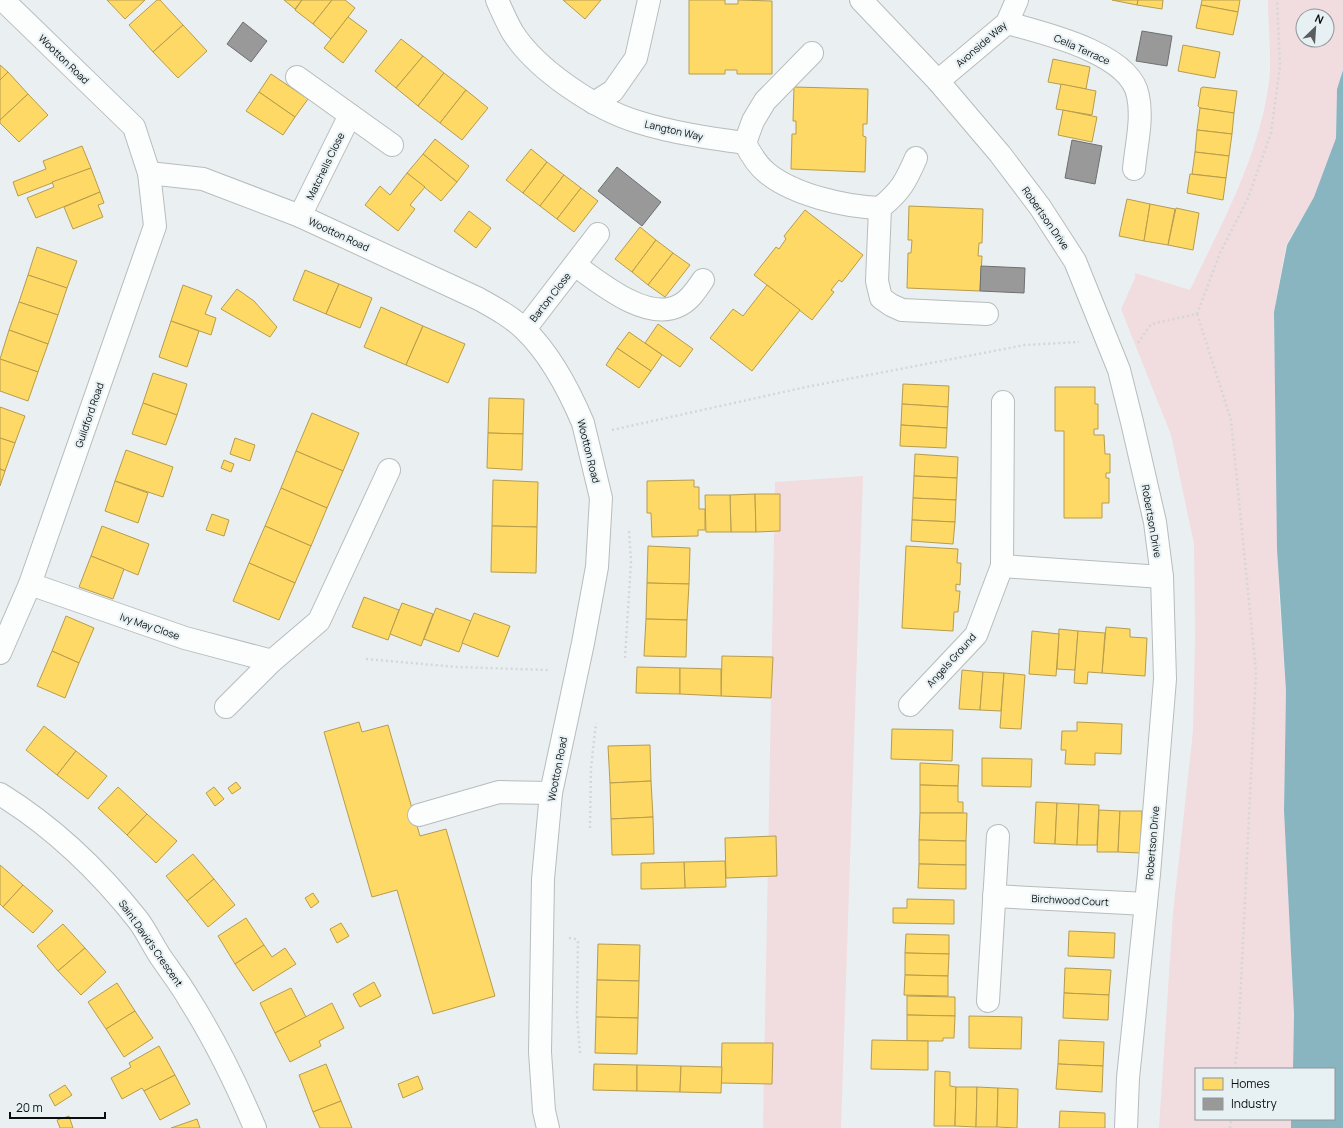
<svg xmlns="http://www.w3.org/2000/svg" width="1343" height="1128" viewBox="0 0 1343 1128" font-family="Manrope,sans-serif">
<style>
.green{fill:#f1dce0;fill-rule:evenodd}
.water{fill:#89b5c1}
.homes{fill:#ffd966;stroke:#b69c4c}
.industry{fill:#999;stroke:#6e6f70}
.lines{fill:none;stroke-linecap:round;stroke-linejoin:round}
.minor-casing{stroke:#b7bcbd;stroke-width:24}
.path{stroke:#d5d6d7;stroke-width:2.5;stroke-dasharray:2 3;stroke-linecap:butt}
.minor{stroke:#fcfdfd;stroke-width:22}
.labels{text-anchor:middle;stroke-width:4;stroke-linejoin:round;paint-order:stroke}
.street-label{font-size:10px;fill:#0b0e0f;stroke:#e7f1f4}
</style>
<rect width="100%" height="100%" fill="#eaf0f1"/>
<g class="green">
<path d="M1268 0H1343V69L1337 89 1336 138 1314 197 1286 245 1274 312 1279 595 1286 691 1284 812 1294 1015 1293 1069H1196V1119H1291V1128H1159L1173 913 1193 731 1195 637 1194 544 1171 435 1121 309 1135 278V273L1190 290C1222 223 1259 157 1269 82 1272 59 1268 24 1268 0ZM1303 16H1327V40H1303Z"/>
<path d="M863 476 841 1128H763L775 482Z"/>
</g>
<path class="water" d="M1343 70V1128H1291V1119H1334V1069H1293L1294 1014 1284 811 1286 691 1277 549 1274 312 1287 245 1314 197 1336 138 1337 89Z"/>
<g class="homes">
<path d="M107 0H145L125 19Z"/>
<path d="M157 0H160L183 25 153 52 129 25Z"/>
<path d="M284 0H302L295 9Z"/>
<path d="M302 0H332L313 24 295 10Z"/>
<path d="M332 0H345L355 8 331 39 313 24Z"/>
<path d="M563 0H601L585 19Z"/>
<path d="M689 0H725V4H738V0L772 1V74H737V70H725V74H689Z"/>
<path d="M1112 0H1138L1137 5Z"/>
<path d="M1138 0H1163L1162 9 1137 5Z"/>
<path d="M1202 0H1240L1238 12 1201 5Z"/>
<path d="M1201 5 1238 12 1233 35 1196 28Z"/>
<path d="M348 17 367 31 343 63 324 48Z"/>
<path d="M183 25 207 51 178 78 153 52Z"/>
<path d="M401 39 423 56 396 88 375 71Z"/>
<path d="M1183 45 1220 52 1215 78 1178 71Z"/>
<path d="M423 56 444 73 418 106 396 88Z"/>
<path d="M1053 59 1090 67 1086 89 1048 82Z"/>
<path d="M0 65 8 72 0 80Z"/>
<path d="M8 72 28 94 0 120V80Z"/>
<path d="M444 73 466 90 440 123 418 106Z"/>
<path d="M271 74 308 99 295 117 259 92Z"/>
<path d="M1061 84 1096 91 1092 115 1056 109Z"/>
<path d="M794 87 868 89 867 124H863V136L866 137 865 172 791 169 792 134H796V121H793Z"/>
<path d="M1203 87 1237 91 1234 113 1200 108 1198 106 1201 88Z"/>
<path d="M466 90 488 108 462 140 440 123Z"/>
<path d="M259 92 295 117 283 135 246 111Z"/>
<path d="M28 94 48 115 19 142 0 123V120Z"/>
<path d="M1200 108 1234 113 1232 134 1197 130Z"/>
<path d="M1063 110 1097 117 1092 142 1058 135Z"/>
<path d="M1197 130 1232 134 1229 156 1195 152Z"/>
<path d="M435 139 469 166 457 182 423 154Z"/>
<path d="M82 146 91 168 18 196 13 182 46 169 43 161Z"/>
<path d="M531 149 547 162 523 193 506 180Z"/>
<path d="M1195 152 1229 156 1226 178 1192 174Z"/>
<path d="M423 154 457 182 441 201 407 173Z"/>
<path d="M547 162 564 175 540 206 523 193Z"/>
<path d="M91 168 100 192 36 218 27 198 54 187 52 182Z"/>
<path d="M407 173 425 187 410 205 415 209 398 231 365 205 380 186 390 195Z"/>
<path d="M1190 174 1226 178 1223 200 1187 193Z"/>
<path d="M564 175 581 188 557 219 540 206Z"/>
<path d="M581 188 598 201 574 232 557 219Z"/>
<path d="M100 192 104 203 98 205 103 217 73 229 64 207Z"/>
<path d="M1127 199 1150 204 1144 241 1119 236Z"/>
<path d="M1150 204 1175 209 1168 245 1144 241Z"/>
<path d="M909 206 983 209 982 243H979L978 256H982L980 291 907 288 908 253H911L912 240H908Z"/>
<path d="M1176 208 1199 213 1193 250 1168 245Z"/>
<path d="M805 210 863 255 842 282 839 280 831 290 834 292 812 320 754 275 776 247 779 249 786 239 784 236Z"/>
<path d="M469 211 491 228 476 248 454 231Z"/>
<path d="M640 227 656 240 632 272 615 259Z"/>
<path d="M656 240 673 253 648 285 632 272Z"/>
<path d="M37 247 77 261 67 288 28 275Z"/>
<path d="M673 253 690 265 665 297 648 285Z"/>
<path d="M305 270 339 284 326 314 293 300Z"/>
<path d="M28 275 67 288 58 315 19 302Z"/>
<path d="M339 284 372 298 360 328 326 314Z"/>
<path d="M183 285 212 296 205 314 216 318 211 335 171 321Z"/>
<path d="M767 285 800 310 752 371 710 338 733 309 743 316Z"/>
<path d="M237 289 254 301 277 327 270 337 221 309Z"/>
<path d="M19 302 58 315 48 344 9 330Z"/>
<path d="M381 307 423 326 406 365 364 347Z"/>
<path d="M171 321 199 331 187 367 159 357Z"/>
<path d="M658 324 693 349 680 367 645 343Z"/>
<path d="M423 326 465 344 448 383 406 365Z"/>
<path d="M9 330 48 344 38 372 0 359Z"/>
<path d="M629 332 662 355 651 371 617 348Z"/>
<path d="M617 348 651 371 639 388 606 365Z"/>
<path d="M0 359 38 372 28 401 0 391Z"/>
<path d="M153 373 187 384 177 415 143 403Z"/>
<path d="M903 384 949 386 948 407 902 404Z"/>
<path d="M1055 387H1095V404H1098V429H1094V435H1104L1105 454H1110V473H1106V478H1109V503H1102V518H1064V431H1055Z"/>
<path d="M489 398 524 399 523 434 488 433Z"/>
<path d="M143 403 177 415 166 445 132 434Z"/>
<path d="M902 404 948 407 947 428 901 425Z"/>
<path d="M0 407 25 416 15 443 0 438Z"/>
<path d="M312 413 359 433 343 471 296 451Z"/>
<path d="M901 425 947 428 946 448 900 446Z"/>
<path d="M488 433 523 434 522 470 487 468Z"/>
<path d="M0 438 15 443 5 471 0 469Z"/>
<path d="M235 438 255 445 250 461 230 454Z"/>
<path d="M126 450 173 467 163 497 115 481Z"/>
<path d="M296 451 343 471 327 508 281 488Z"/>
<path d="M915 454 958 457 957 478 914 476Z"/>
<path d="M224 460 234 464 231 472 221 468Z"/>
<path d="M0 469 5 471 0 486Z"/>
<path d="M914 476 957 478 956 500 913 498Z"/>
<path d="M493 480 538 482 537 527 492 526Z"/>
<path d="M694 480V487H699V509H705V530H698V536L652 537 651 513H647V481Z"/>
<path d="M115 481 148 493 138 523 105 511Z"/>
<path d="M281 488 327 508 311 546 265 526Z"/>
<path d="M755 494 756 532H731L730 495Z"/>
<path d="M755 494H780V531L756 532Z"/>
<path d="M705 495H730L731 532H706Z"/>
<path d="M913 498 956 500 955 522 912 520Z"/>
<path d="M212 514 229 520 224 536 206 530Z"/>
<path d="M912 520 955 522 953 544 911 541Z"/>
<path d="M102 526 149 544 138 575 91 556Z"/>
<path d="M265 526 311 546 295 583 249 563Z"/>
<path d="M492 526 537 527 536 573 491 572Z"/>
<path d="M648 546 690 548 689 584 647 583Z"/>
<path d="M906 546 958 549 957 563H961L960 585 956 584V591H960L958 612H954L953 631 902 628Z"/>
<path d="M91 556 124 569 113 599 79 587Z"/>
<path d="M249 563 295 583 279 620 233 601Z"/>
<path d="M647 583 689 584 687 620 646 619Z"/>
<path d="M364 597 399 610 388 640 352 627Z"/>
<path d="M402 603 433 614 421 646 390 634Z"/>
<path d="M436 608 471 621 459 652 424 639Z"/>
<path d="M474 613 510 626 498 657 462 643Z"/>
<path d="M66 616 94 628 79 663 52 651Z"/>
<path d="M646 619 687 620 686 657 644 656Z"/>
<path d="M1106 627 1130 629V637L1147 638 1145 676 1102 673Z"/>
<path d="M1059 629 1078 631 1075 670 1057 669Z"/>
<path d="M1032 631 1059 634 1056 676 1029 674Z"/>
<path d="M1078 631 1105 633 1102 673 1088 672 1087 684 1074 683Z"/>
<path d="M52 651 79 663 65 698 37 686Z"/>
<path d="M722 656 773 657 771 698 721 696Z"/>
<path d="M637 667 680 668V694L636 693Z"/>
<path d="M680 668 721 669V696L680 694Z"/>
<path d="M962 670 983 672 980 710 959 709Z"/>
<path d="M983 672 1004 673 1001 711 980 710Z"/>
<path d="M1004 673 1025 675 1021 729 1000 728Z"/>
<path d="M359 722 362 732 388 725 420 836 446 829 495 996 433 1014 397 890 372 897 324 732Z"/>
<path d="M1077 722 1122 724 1121 754 1095 753V765L1065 764 1066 750H1061L1062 731H1077Z"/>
<path d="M44 726 76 751 57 775 26 750Z"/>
<path d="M892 729 953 730 952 761 891 759Z"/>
<path d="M650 745 651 781 610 783 608 746Z"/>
<path d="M76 751 107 776 88 799 57 775Z"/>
<path d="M982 758 1032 759 1031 787 982 786Z"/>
<path d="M920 763 959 765 958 786 920 785Z"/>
<path d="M651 781 653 817 611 819 610 783Z"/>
<path d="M236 782 241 788 232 794 228 788Z"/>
<path d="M920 785 958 786V802H963V813H920Z"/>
<path d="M118 787 147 814 127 835 98 808Z"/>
<path d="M214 787 224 799 215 806 206 793Z"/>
<path d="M1036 802 1057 803 1055 844 1034 843Z"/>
<path d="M1057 803 1079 804 1077 845 1055 844Z"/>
<path d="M1079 804 1099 805 1097 845H1077Z"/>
<path d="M1099 810 1120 811 1118 852H1097Z"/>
<path d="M1120 811H1142L1140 853 1118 852Z"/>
<path d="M920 813H967L966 841 919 840Z"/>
<path d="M147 814 177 841 156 863 127 835Z"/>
<path d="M653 817 654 854 612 855 611 819Z"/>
<path d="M776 836 777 876 726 878 725 838Z"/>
<path d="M919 840 966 841V865L919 864Z"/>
<path d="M193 854 214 879 187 901 166 876Z"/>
<path d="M725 861 726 887 685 888 684 862Z"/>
<path d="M684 862 685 888 641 889V863Z"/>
<path d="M919 864 966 865V889L918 888Z"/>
<path d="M0 865 23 885 3 907 0 904Z"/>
<path d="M214 879 235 905 208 927 187 901Z"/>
<path d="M23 885 53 911 33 933 3 907Z"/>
<path d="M313 893 319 902 311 908 305 898Z"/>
<path d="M907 899 954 900V924L893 923V908H907Z"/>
<path d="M246 918 264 945 235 964 218 936Z"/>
<path d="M341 923 349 936 337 943 330 929Z"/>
<path d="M63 924 85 948 58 971 37 946Z"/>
<path d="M1069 931 1115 933 1114 958 1068 956Z"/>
<path d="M906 934 949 935V954L905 953Z"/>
<path d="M598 944 640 945 639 981 597 980Z"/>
<path d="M264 945 272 957 285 948 296 964 253 991 235 964Z"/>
<path d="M85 948 106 972 81 995 58 971Z"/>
<path d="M905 953 949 954 948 976 905 975Z"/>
<path d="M1065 968 1111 970 1109 995 1064 993Z"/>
<path d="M905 975 948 976V996L904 995Z"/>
<path d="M597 980 639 981 638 1018 596 1017Z"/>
<path d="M374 982 381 996 360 1007 353 994Z"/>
<path d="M117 983 135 1011 106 1029 88 1002Z"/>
<path d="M291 988 306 1017 275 1033 260 1003Z"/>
<path d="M1064 993 1109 995 1108 1020 1063 1018Z"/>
<path d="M907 996 955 997V1016L907 1015Z"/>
<path d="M332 1003 344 1028 319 1041 321 1046 290 1062 275 1033Z"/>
<path d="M135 1011 153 1038 124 1057 106 1029Z"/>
<path d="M907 1015 955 1016 954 1038H943V1041H907Z"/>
<path d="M969 1016 1022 1017 1021 1049 969 1048Z"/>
<path d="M596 1017 638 1018 637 1054 595 1053Z"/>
<path d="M872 1040 928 1041V1070L871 1069Z"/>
<path d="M1059 1040 1104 1042 1103 1066 1058 1064Z"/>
<path d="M722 1043H773L772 1084 721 1083Z"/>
<path d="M159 1046 175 1075 144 1091 142 1088 122 1099 111 1078 131 1067 129 1063Z"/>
<path d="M326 1064 341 1101 313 1112 299 1075Z"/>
<path d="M594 1064 637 1065V1091L593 1090Z"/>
<path d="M1058 1064 1103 1066 1102 1092 1056 1089Z"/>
<path d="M637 1065 681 1066 680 1092 637 1091Z"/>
<path d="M681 1066 722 1067 721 1093 680 1092Z"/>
<path d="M935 1071 950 1072V1086L956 1087 955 1126H934Z"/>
<path d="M175 1075 190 1104 160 1120 144 1091Z"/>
<path d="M418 1076 423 1089 403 1098 398 1084Z"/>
<path d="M65 1085 72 1095 55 1106 49 1095Z"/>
<path d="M956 1087H977L976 1127 955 1126Z"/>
<path d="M977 1087 998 1088 997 1127H976Z"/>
<path d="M998 1088 1018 1089 1017 1128 997 1127Z"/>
<path d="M341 1101 352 1128H320L313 1112Z"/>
<path d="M1060 1111 1105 1113V1128H1059Z"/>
<path d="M69 1116 73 1128H60L57 1120Z"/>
<path d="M197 1119 200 1128H171Z"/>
</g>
<g class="industry">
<path d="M243 22 267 41 251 62 227 44Z"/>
<path d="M1142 31 1172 36 1167 66 1136 61Z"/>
<path d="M1072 140 1102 146 1095 184 1065 178Z"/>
<path d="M617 167 661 202 642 226 598 191Z"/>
<path d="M981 266 1025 268 1024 293 980 291Z"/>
</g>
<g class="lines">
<defs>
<g id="minor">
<path d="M497 0C502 11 507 23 513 33 537 70 595 109 638 122 673 133 709 138 745 143 751 155 757 165 767 173 794 195 846 207 880 208"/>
<path d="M861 0 938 81 1000 154 1040 207 1075 261 1119 370 1132 422 1155 522 1162 577 1165 679 1149 874 1128 1078 1126 1128"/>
<path d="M1007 23C1043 33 1131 53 1138 96 1143 119 1136 146 1134 169"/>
<path d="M297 77 392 145"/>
<path d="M938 81 1007 23 1017 0"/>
<path d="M594 103 613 91 636 58 649 0"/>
<path d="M745 143 753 121 765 101 812 53"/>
<path d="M916 158C906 181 901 191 880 208L877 281 881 298 891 305 902 310 987 314"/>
<path d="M149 173 203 179 300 216 479 299C495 308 512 317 525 330 551 355 569 390 583 423L601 498 597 567 583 643 551 793 543 879 540 1052 544 1111 548 1128"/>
<path d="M300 216 350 115"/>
<path d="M575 265C600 283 648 323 680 305 690 300 697 289 703 280"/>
<path d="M525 329 598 234"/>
<path d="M1003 402 1002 566 1162 577"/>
<path d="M30 584 185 638 272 661"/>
<path d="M0 653 30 584 155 226 149 173 134 127 3 0"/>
<path d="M910 705 976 635 1002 566"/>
<path d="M226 707 272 661 319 621 389 470"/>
<path d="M0 794C52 826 100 872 138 920 147 932 153 946 162 959 171 972 181 985 189 999 215 1040 236 1083 255 1128"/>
<path d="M419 815 499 792 551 793"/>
<path d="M994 896 1146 904"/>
<path d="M988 1001 998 836"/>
</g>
</defs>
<use href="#minor" class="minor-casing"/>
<g class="path">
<path d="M1197 314 1231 420 1256 672 1239 1024 1235 1069"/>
<path d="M1138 343 1151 324 1197 314 1220 253 1248 198 1271 133 1280 66 1277 0"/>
<path d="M612 430 806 387 1025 345 1079 342"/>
<path d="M625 658 631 562 629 531"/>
<path d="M366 659 457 667 549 670"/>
<path d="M590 828 591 768 596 723"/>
<path d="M569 938 575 939 578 941 577 1014 580 1053"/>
<path d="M1230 1128 1231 1119"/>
</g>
<use href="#minor" class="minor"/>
</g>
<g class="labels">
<g class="street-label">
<text transform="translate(981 44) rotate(-41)" y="4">Avonside Way</text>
<text transform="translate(1082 49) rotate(24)" y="4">Celia Terrace</text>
<text transform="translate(64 59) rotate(44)" y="4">Wootton Road</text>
<text transform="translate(674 130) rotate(13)" y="4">Langton Way</text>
<text transform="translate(325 166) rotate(-64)" y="4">Matchells Close</text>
<text transform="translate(1046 218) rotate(55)" y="4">Robertson Drive</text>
<text transform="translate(339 234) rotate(25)" y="4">Wootton Road</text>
<text transform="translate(550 297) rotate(-52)" y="4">Barton Close</text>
<text transform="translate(89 415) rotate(-71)" y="4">Guildford Road</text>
<text transform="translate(589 451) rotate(76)" y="4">Wootton Road</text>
<text transform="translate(1152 521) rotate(80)" y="4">Robertson Drive</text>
<text transform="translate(150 626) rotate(19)" y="4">Ivy May Close</text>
<text transform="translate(951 660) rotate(-48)" y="4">Angels Ground</text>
<text transform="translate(557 769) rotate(-79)" y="4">Wootton Road</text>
<text transform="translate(1152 843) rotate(-85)" y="4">Robertson Drive</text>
<text transform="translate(1070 900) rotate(3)" y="4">Birchwood Court</text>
<text transform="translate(151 943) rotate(55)" y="4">Saint David's Crescent</text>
</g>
</g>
<rect x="1195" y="1068" width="140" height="52" fill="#e7f1f4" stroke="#8f9698"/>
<rect x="1203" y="1078" width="20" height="12" fill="#ffd966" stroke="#8f9698"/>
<text x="1231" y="1088" font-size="12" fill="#0b0e0f">Homes</text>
<rect x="1203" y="1098" width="20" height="12" fill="#999999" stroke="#8f9698"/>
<text x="1231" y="1108" font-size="12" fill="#0b0e0f">Industry</text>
<g transform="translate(1315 28) rotate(25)"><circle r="19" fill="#e7f1f4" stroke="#8f9698"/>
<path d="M0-3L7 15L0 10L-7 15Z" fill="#595d5e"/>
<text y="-6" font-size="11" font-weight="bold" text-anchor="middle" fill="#0b0e0f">N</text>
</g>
<path d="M10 1112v6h95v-6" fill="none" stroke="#0b0e0f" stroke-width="2"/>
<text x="16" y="1112" font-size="12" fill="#0b0e0f" stroke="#e7f1f4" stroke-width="3" paint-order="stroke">20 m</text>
</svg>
